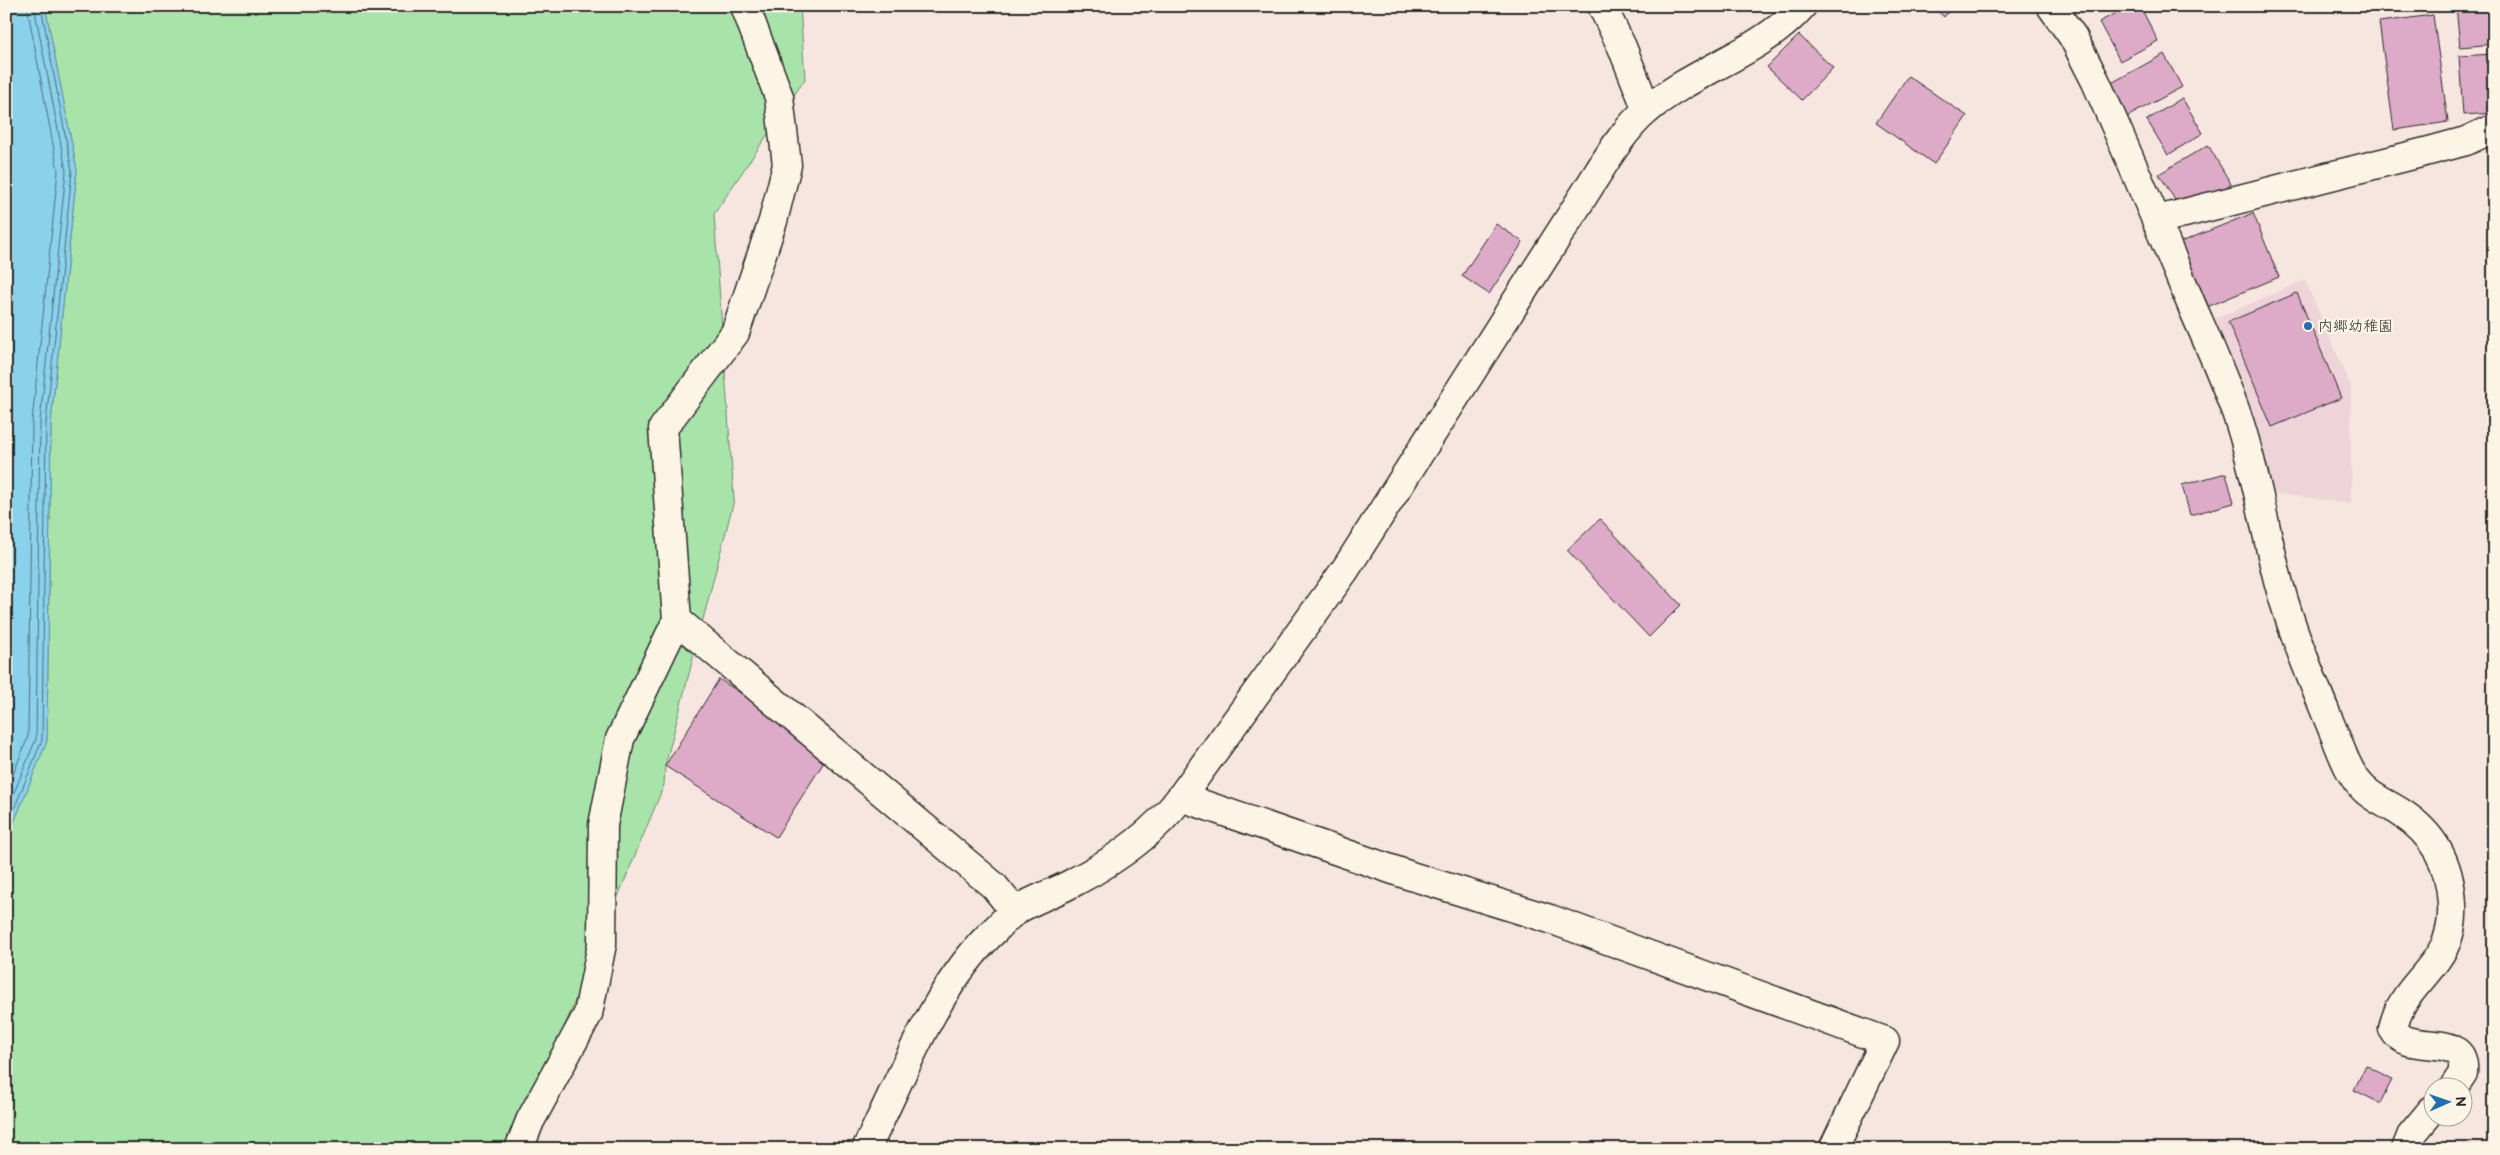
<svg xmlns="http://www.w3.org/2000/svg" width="2500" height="1155" viewBox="0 0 2500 1155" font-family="'Balsamiq Sans','Klee One',sans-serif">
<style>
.built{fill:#eed4d8}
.green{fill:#a8e4aa;stroke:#6a886a}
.water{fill:#8ad1ec;stroke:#648f9f}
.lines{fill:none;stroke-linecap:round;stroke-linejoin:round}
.shore{stroke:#516d78;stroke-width:1}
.building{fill:#ddabc8;stroke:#2b2b2b}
.street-casing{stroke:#2b2b2b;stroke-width:31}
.street{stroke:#fcf5e5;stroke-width:28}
.poi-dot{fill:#1f6fb2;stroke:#fcf5e5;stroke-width:2}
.labels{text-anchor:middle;stroke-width:4.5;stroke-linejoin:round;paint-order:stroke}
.poi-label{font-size:15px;fill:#2b2b2b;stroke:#fcf5e5;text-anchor:start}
</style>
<rect width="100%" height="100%" fill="#f6e6df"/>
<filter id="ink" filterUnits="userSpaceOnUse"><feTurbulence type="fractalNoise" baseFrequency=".02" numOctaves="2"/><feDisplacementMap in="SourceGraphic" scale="10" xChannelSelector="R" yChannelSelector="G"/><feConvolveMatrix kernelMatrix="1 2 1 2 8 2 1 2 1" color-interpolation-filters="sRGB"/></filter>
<g filter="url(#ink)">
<path class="built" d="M2305 280 2351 386V504L2272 493 2250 406 2212 320Z"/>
<path class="green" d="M45 6H800L805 79 714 214 734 500 665 766 664 785 514 1149H6V842L47 741 51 422 77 170Z"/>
<path class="water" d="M6 6H45L77 170 51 422 47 741 6 842Z"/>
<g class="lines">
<g class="shore">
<path d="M6 792 28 737 32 421 58 171 27 6"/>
<path d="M6 812 36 739 40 421 66 171 34 6"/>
<path d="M6 829 42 740 46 422 72 171 41 6"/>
</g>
</g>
<g class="building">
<path d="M1932 6H1953L1944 17Z"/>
<path d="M2129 6H2140L2158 41 2120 61 2099 22Z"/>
<path d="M2456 6H2494V44L2460 47Z"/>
<path d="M2433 15 2448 122 2394 130 2379 22Z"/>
<path d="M1799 35 1833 68 1802 100 1767 67Z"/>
<path d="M2164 54 2182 87 2123 119 2106 86Z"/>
<path d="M2494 54V113L2463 115 2459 56Z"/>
<path d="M1908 76 1967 116 1934 164 1876 123Z"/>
<path d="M2182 98 2203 133 2168 155 2147 120Z"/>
<path d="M2208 145 2231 184 2183 213 2159 174Z"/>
<path d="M2253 213 2279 277 2202 309 2176 244Z"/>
<path d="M1496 224 1523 242 1489 294 1462 276Z"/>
<path d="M2297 293 2341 398 2272 427 2228 322Z"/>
<path d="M2226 473 2234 503 2190 515 2182 485Z"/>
<path d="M1600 519 1681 605 1649 637 1567 550Z"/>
<path d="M719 679 831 751 776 837 665 766Z"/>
<path d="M2366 1065 2392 1080 2380 1103 2354 1090Z"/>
</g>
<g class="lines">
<defs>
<g id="street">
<path d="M1602 6 1622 47 1647 110"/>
<path d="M2051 6 2073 37 2096 82C2129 156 2161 231 2192 306 2209 345 2227 384 2240 424 2257 477 2265 531 2279 584 2293 635 2314 684 2334 733 2342 752 2349 775 2364 789 2374 799 2388 804 2400 812 2434 834 2450 863 2452 904 2456 968 2403 977 2393 1029 2408 1058 2467 1028 2463 1073L2453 1088"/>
<path d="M2157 220 2429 151 2466 141 2494 128"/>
<path d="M677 620 994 886 1015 912"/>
<path d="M1181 797 1411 876 1550 919 1885 1041 1833 1149"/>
<path d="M519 1149 530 1121 588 1014 602 944 603 825 620 739 677 620 663 428 735 333 773 221 787 165 779 97 745 6"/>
<path d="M866 1149C903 1076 935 985 996 929 1002 923 1008 916 1015 911 1034 899 1057 892 1076 881 1116 860 1154 833 1181 797L1345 570 1584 195C1602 167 1621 132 1647 110 1695 69 1760 54 1802 6"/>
<path d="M2406 1149 2412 1134 2432 1110"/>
</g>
</defs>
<use href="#street" class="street-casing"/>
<use href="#street" class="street"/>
</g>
</g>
<circle class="poi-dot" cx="2308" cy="326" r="5"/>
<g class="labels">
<g class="poi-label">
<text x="2318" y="331">内郷幼稚園</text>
</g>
</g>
<rect width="2500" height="1155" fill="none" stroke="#fcf5e5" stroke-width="25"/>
<rect x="12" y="12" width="2475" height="1130" fill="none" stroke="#2b2b2b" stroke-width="2" filter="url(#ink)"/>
<g transform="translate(2448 1102) rotate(88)"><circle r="24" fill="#fcf5e5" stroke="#a8a49b"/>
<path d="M0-4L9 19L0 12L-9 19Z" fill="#1f6fb2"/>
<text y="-8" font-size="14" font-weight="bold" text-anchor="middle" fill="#2b2b2b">N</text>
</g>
</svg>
